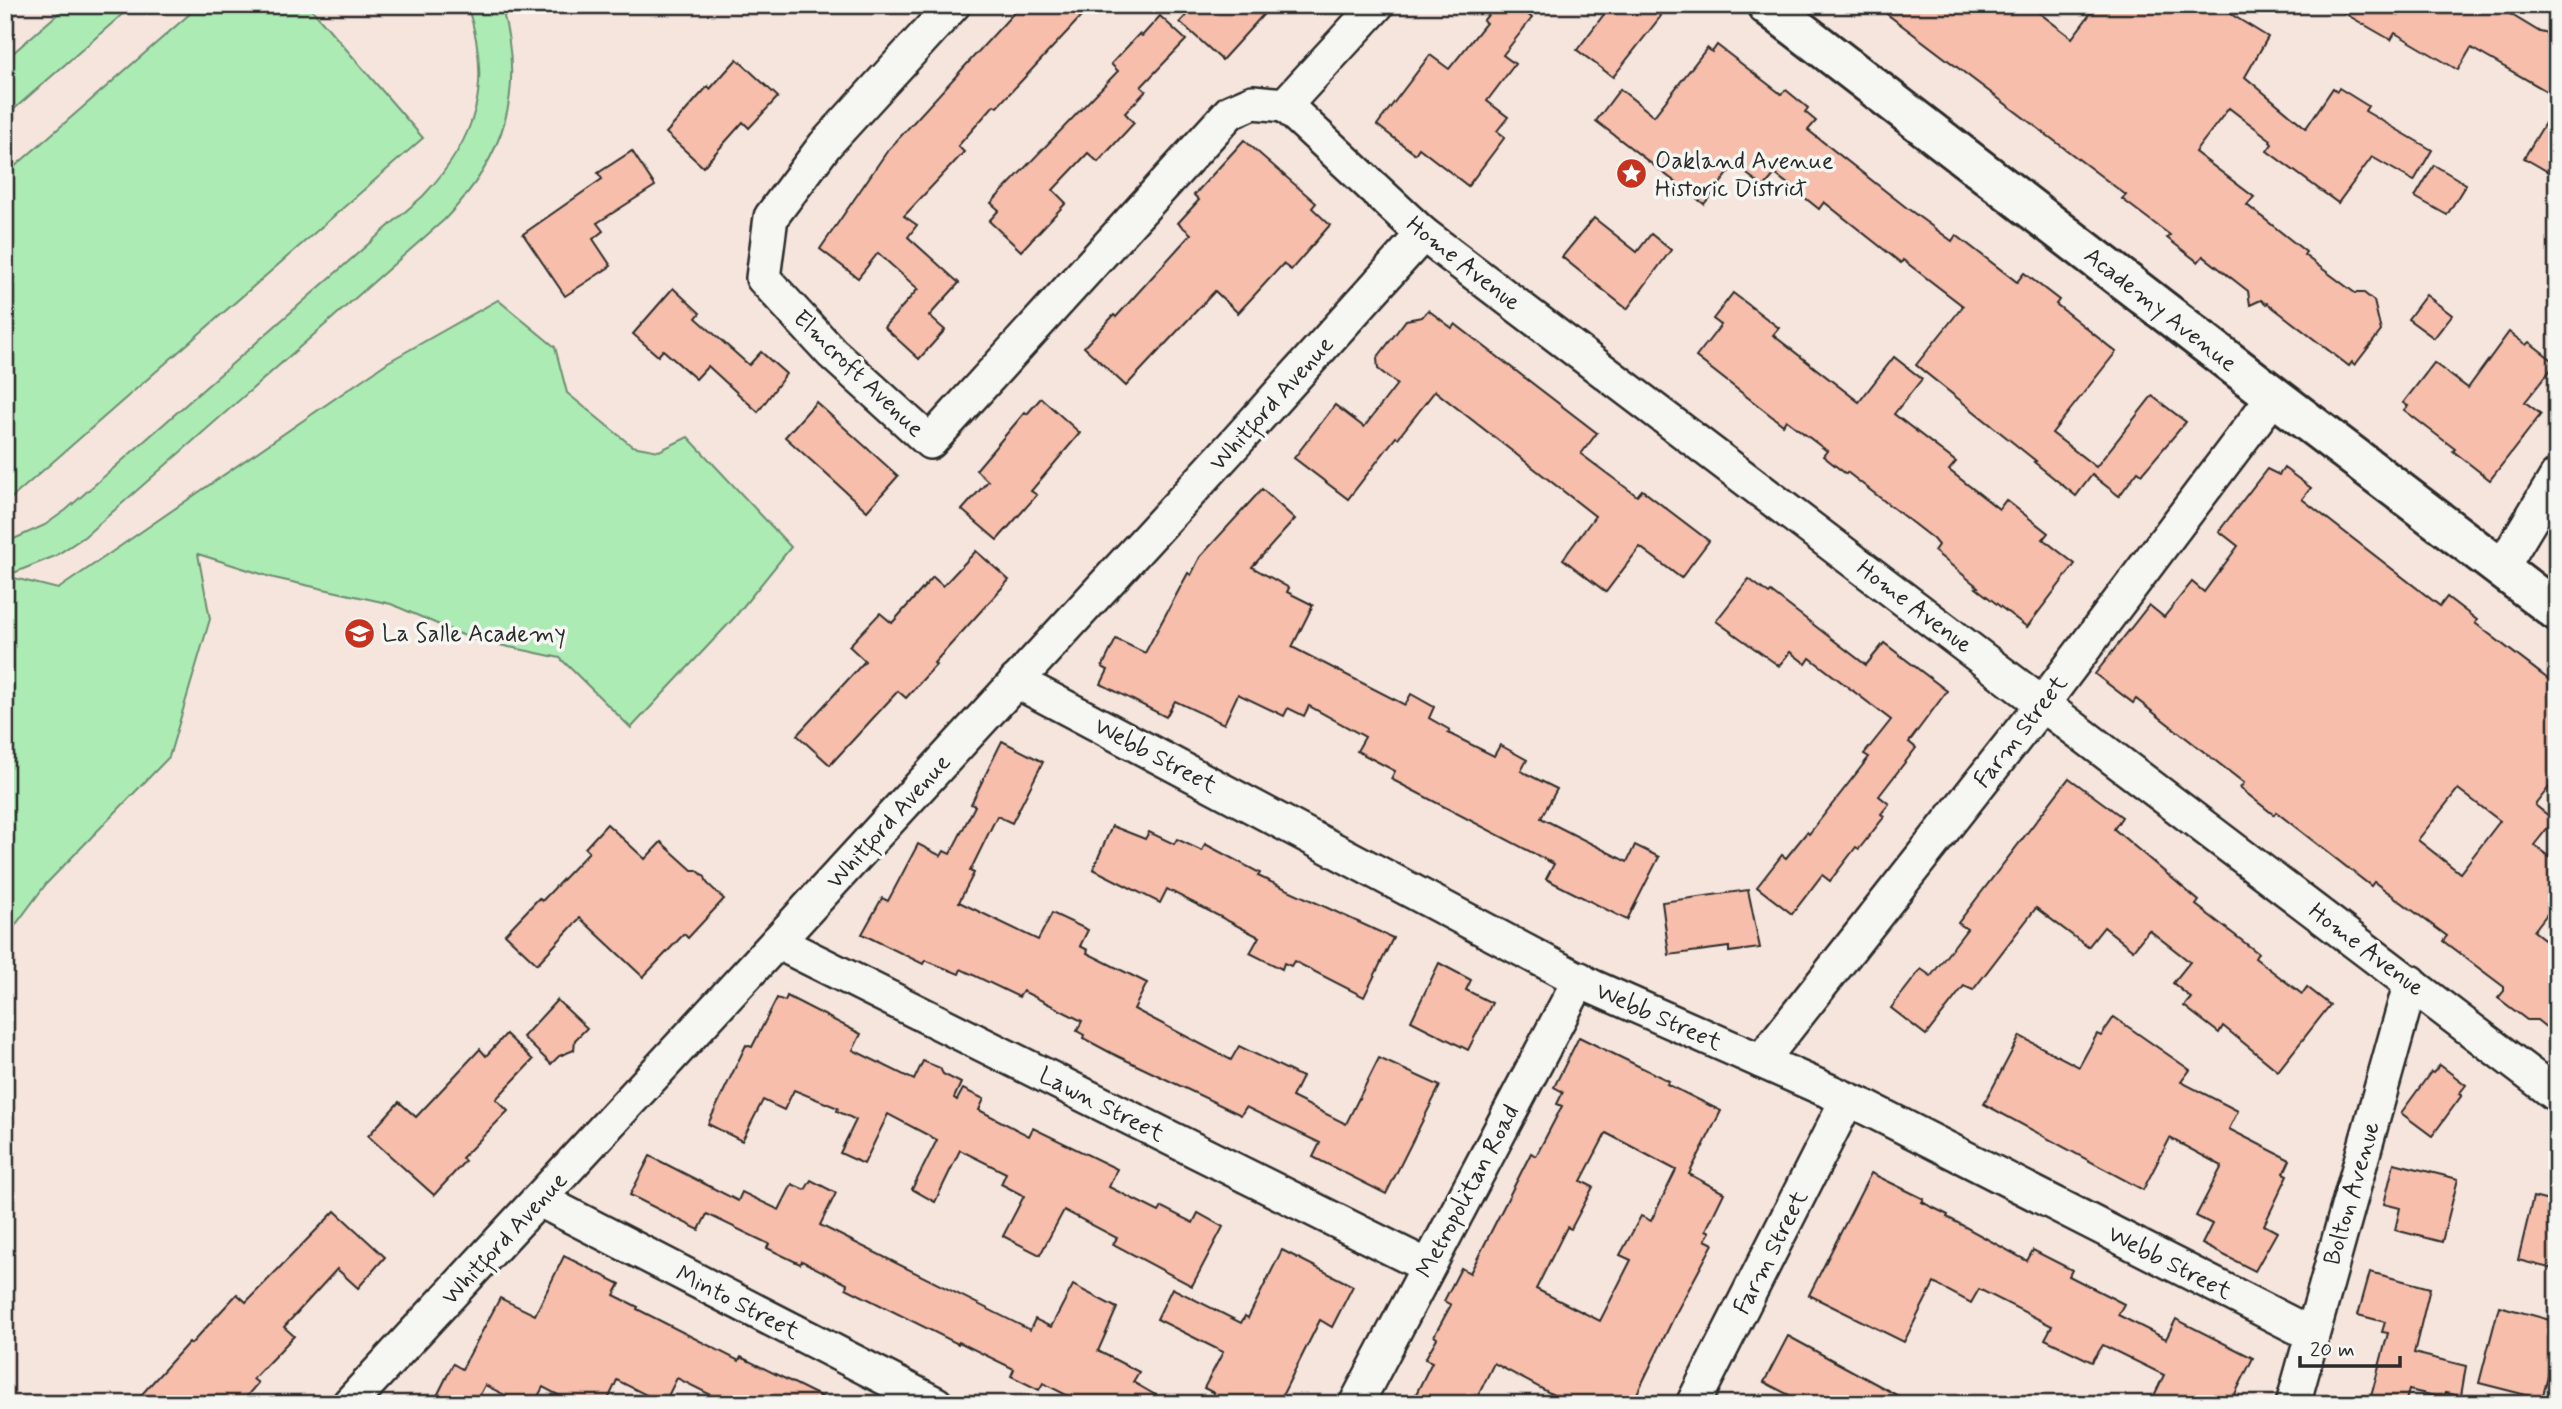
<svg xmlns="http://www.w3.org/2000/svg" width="2562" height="1409" viewBox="0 0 2562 1409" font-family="Mynerve,sans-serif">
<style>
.green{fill:#acecb4;stroke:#6c8c70;stroke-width:2}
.building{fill:#f6beab;stroke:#2b2b2b;stroke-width:2;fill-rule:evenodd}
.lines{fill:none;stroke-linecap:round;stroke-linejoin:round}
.minor-casing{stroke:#2b2b2b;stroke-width:38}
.tertiary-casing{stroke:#2b2b2b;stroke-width:44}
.minor{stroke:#f6f6f2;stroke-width:33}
.tertiary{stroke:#f6f6f2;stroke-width:38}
.labels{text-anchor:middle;stroke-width:7;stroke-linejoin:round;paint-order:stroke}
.poi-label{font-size:24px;fill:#2b2b2b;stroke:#f6f6f2;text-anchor:start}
.street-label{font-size:24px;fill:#2b2b2b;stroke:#f6f6f2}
</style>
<rect width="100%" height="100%" fill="#f6e5dd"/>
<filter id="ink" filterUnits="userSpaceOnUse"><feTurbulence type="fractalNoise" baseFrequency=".0143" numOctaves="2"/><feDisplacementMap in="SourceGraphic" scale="14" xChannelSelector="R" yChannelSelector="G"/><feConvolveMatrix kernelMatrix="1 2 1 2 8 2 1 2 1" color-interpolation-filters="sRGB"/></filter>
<g filter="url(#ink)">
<g class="green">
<path d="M68 5H133L5 117V60Z"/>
<path d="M200 5H308L423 138 7 502 5 500V175Z"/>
<path d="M467 5H501C526 91 505 157 444 220L84 537 55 556 6 576 58 589 388 362 498 300 555 347 567 393 632 446 659 451 688 437 791 547 734 618 631 728 560 658 472 639 391 604 274 578 198 554 210 619 169 757 46 884 5 939V543L45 525 66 510 423 196C478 138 493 82 467 5Z"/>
</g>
<g class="building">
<path d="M1021 5H1092L997 107 994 105 958 146 964 152 904 216 917 225 908 237 959 283 929 316 945 330 919 359 884 327 918 289 878 253 858 278 820 249 888 150Z"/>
<path d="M1196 5H1272L1222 60 1180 22Z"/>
<path d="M1496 5H1517L1532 18 1503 55 1515 64 1487 101 1508 117 1497 131 1505 137 1468 186 1419 148 1415 154 1377 125 1430 55 1449 69 1486 23 1483 21Z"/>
<path d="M1611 5H1647L1661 16 1613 77 1577 50Z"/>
<path d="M1875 5H2029L2072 38 2097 5H2216L2268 37 2245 77 2306 128 2333 88 2337 91 2339 88 2368 106 2365 111 2432 150 2414 181 2372 157 2338 203 2267 151 2272 144 2270 142 2271 140 2229 108 2195 152 2254 197 2247 205 2306 252 2304 255 2355 293H2364L2374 301 2381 331 2355 365 2352 362 2349 366 2267 303 2266 304 2261 300 2250 305 2248 291 2203 256 2198 262 2167 238 2170 235 2122 199 2126 195Z"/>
<path d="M2330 5H2495L2540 32 2554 35 2557 43V97L2471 48 2458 70 2395 33 2391 40Z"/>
<path d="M1160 16 1186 40 1141 87 1146 91 1125 113 1134 123 1098 162 1088 153 1053 190 1066 203 1021 251 989 221 999 210 991 203 1118 71 1111 64 1139 34 1142 36Z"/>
<path d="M1717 45 1781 94 1786 90 1808 108 1805 112 1816 121 1808 130 1907 208 1952 241 1956 235 2017 282 2024 273 2059 300 2056 304 2116 352 2052 433 2096 467 2152 396 2186 422 2142 474 2138 471 2119 496 2092 475 2076 496 2034 462 2036 461 1916 365 1963 306 1903 260 1901 263 1824 202 1819 209 1775 174 1764 187 1735 165 1704 204 1596 121 1620 89 1654 116 1707 48 1712 52Z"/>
<path d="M737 59 778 97 749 128 743 122 703 167 666 133 708 86 710 89Z"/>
<path d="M2557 103V177L2524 158Z"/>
<path d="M1244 140 1316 203 1312 208 1330 225 1291 270 1283 264 1238 313 1215 291 1126 386 1084 347 1114 315 1116 317 1191 234 1178 223 1199 200 1194 195Z"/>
<path d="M632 151 655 186 597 223 603 231 593 239 611 266 565 296 523 234 602 179 598 173Z"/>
<path d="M2434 165 2466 184 2447 215 2415 197Z"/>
<path d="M1594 218 1637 252 1651 234 1671 250 1627 309 1562 257Z"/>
<path d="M673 288 700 313 696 318 749 365 761 352 786 374 758 412 708 366 696 379 663 350 658 356 633 334Z"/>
<path d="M1733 293 1779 328 1773 335 1859 402 1894 357 1922 379 1894 414 1956 462 1949 470 1999 509 2006 500 2048 533 2043 539 2075 564 2027 627 1976 588 1978 587 1934 551 1938 545 1933 539 1847 472 1846 474 1823 456 1827 451 1786 420 1783 425 1696 357 1721 325 1713 319Z"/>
<path d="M2426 295 2452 315 2434 338 2408 319Z"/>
<path d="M1428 310 1452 328 1455 324 1597 433 1581 454 1637 496 1642 490 1709 541 1681 578 1640 547 1606 592 1563 559 1595 516 1435 391 1398 438 1396 437 1348 499 1294 458 1335 405 1364 427 1397 384 1378 369 1377 358 1406 320 1422 317Z"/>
<path d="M2509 332 2526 345 2529 342 2556 363 2525 402 2541 414 2490 480 2453 451 2455 449 2404 410 2408 406 2403 403 2434 363 2468 388Z"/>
<path d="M1041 398 1080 433 1031 491 1037 495 997 540 962 510 988 481 976 470 1025 412 1027 414Z"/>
<path d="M816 402 898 476 867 511 785 437Z"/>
<path d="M2284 468 2311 488 2302 499 2440 606 2447 597 2477 620 2475 623 2557 686V777L2535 805 2554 820 2534 845 2557 863V901L2534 931 2557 949V1036L2537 1020H2527L2498 998 2504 991V987L2443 941 2447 936 2374 882 2371 886 2276 812 2274 815 2240 788 2244 783 2136 699 2133 703 2095 674 2149 605 2164 617 2192 582 2204 592 2238 546 2219 531 2267 469 2279 475ZM2458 789 2500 821 2460 873 2418 840Z"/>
<path d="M1262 489 1295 519 1252 567 1289 588 1287 592 1313 605 1292 647 1405 705 1411 694 1434 707 1429 718 1450 730 1448 733 1494 756 1500 745 1527 760 1521 771 1557 789 1541 818 1627 862 1635 845 1659 857 1627 920 1546 879 1554 864 1391 779 1395 771 1357 751 1365 737 1309 706 1304 716 1288 708 1284 716 1238 694 1224 724 1175 701 1166 717 1101 684 1108 670 1102 667 1116 639 1145 653 1188 573 1191 575 1200 557Z"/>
<path d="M976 551 1009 580 934 663 936 665 906 698 898 691 830 765 797 735 865 661 849 646 880 613 892 623 933 577 943 586Z"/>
<path d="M1749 579 1769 594 1771 592 1866 665 1884 643 1947 691 1909 742 1916 748 1879 796 1889 804 1881 814 1884 817 1859 849 1856 847 1830 881 1822 875 1792 914 1757 887 1782 855 1786 858 1807 832 1809 834 1869 757 1864 754 1891 720 1810 658 1806 664 1790 652 1779 666 1716 621Z"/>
<path d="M1002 741 1043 762 1012 823 997 816 970 871 974 873 959 902 1038 940 1052 913 1088 930 1080 946 1088 950 1087 953 1147 983 1134 1009 1231 1060 1239 1046 1302 1077 1292 1097 1346 1124 1379 1058 1440 1086 1386 1194 1313 1157 1320 1143 1246 1107 1241 1115 1111 1053 1083 1038 1084 1035 1077 1031 1082 1021 1023 991 1019 997 961 969 959 974 925 960 923 964 862 934 882 898 888 901 918 844 941 856 944 851 950 854 975 806 971 804Z"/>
<path d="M2069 778 2122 817 2114 829 2199 901 2196 905 2258 953 2255 958 2302 994 2307 987 2330 1005 2278 1071 2223 1026 2219 1033 2184 1006 2191 998 2173 983 2190 962 2149 930 2133 950 2104 927 2088 947 2036 908 1973 990 1964 986 1926 1035 1891 1008 1921 969 1931 976 1967 929 1958 923Z"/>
<path d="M607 824 645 859 661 842 692 870H697L705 877 707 883 724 899 688 938 684 934 643 977 580 918 537 964 505 934 539 898 542 901 589 852 585 848Z"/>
<path d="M1112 826 1145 839 1149 832 1174 844 1177 839 1202 851 1205 844 1260 873 1258 876 1393 938 1364 997 1294 961 1291 966 1284 963 1282 969 1250 953 1259 937 1167 889 1160 903 1093 869Z"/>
<path d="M1748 890 1760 948 1729 952V947L1669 955 1662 902Z"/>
<path d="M1439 963 1471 980 1466 990 1492 1003 1468 1050 1411 1021Z"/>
<path d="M787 996 861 1034 853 1050 914 1080 923 1061 940 1068 943 1074 961 1083 954 1098 957 1100 963 1089 984 1099 979 1110 1029 1136 1033 1128 1117 1169 1109 1187 1159 1212 1162 1207 1193 1223 1198 1213 1223 1227 1192 1286 1113 1244 1117 1238 1064 1210 1040 1255 1003 1236 1024 1196 1001 1184 1006 1173 960 1150 935 1202 912 1189 937 1140 888 1114 864 1164 840 1153 856 1120 837 1111 838 1108 794 1090 784 1110 763 1100 742 1141 708 1124 746 1045 752 1047 777 998 785 1001Z"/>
<path d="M557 1000 587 1028 575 1040 574 1050 559 1056 551 1064 523 1037Z"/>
<path d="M2114 1017 2190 1070 2181 1082 2238 1111 2229 1129 2290 1160 2284 1173 2288 1175 2264 1225 2277 1232 2255 1271 2202 1244 2212 1224 2196 1216 2222 1166 2170 1138 2143 1190 1984 1104 2020 1036 2079 1067 2097 1034 2101 1036Z"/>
<path d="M506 1034 533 1060 496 1099 508 1111 462 1158 465 1161 434 1195 368 1136 399 1102 416 1117 480 1049 486 1056Z"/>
<path d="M1579 1037 1669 1081 1667 1084 1721 1111 1689 1174 1724 1193 1706 1230 1710 1232 1705 1240 1713 1244 1676 1313 1632 1404H1570L1494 1363 1474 1404H1411L1432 1362 1425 1359 1437 1338 1434 1336 1451 1305 1444 1301 1461 1268 1470 1273 1531 1153 1536 1156 1562 1106 1557 1104 1563 1092 1554 1087ZM1606 1133 1676 1170 1651 1221 1641 1216 1620 1255 1631 1260 1600 1321 1536 1289 1567 1227 1571 1229 1593 1187 1581 1181Z"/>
<path d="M2440 1065 2466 1085 2459 1094 2462 1095 2432 1136 2401 1113 2431 1072 2433 1073Z"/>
<path d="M650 1156 738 1201 742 1192 779 1210 792 1184 805 1190 811 1180 836 1193 820 1225 1030 1330 1035 1319 1051 1327 1073 1285 1117 1308 1098 1351 1139 1372 1133 1382 1171 1404H1084L1043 1383 1039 1390 1011 1376 1014 1369 959 1342 958 1344 846 1288 847 1284 802 1261 800 1264 767 1248 769 1244 707 1214 699 1230 630 1195Z"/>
<path d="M2394 1163 2458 1179 2442 1242 2395 1230 2400 1208 2384 1204Z"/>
<path d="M1871 1173 1924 1199 1922 1202 1948 1215 1947 1217 2027 1261 2033 1250 2072 1270 2069 1276 2124 1304 2118 1315 2166 1339 2176 1319 2253 1358 2230 1404H2150L2164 1375 2103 1345 2092 1362 2045 1339 2052 1326 1979 1289 1971 1303 1934 1283 1904 1342 1809 1295Z"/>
<path d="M2533 1197 2557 1203V1270L2518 1260Z"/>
<path d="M335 1211 385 1257 358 1288 337 1269 284 1327 294 1336 253 1379 258 1383 240 1404H133L189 1342 191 1344 237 1294 246 1302Z"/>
<path d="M1282 1250 1353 1286 1332 1327 1320 1320 1278 1404H1209L1214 1393 1204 1388 1223 1352 1157 1319 1172 1288 1241 1323 1245 1316 1248 1318Z"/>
<path d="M564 1256 620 1284 614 1295 638 1307 637 1309 739 1361 741 1357 836 1404H729L677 1378 664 1404 617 1380 606 1404H575L543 1387 534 1404H523L485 1385 475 1404H433L453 1364 462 1369 500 1298 535 1315Z"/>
<path d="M2370 1272 2430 1288 2414 1353 2466 1366 2461 1396 2445 1393 2443 1398 2409 1390 2405 1404H2369L2388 1333 2382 1332 2385 1322 2358 1315Z"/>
<path d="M2499 1306 2557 1322V1343L2542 1399 2479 1383Z"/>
<path d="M1788 1336 1913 1404H1806L1764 1382Z"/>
</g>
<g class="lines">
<defs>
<g id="minor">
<path d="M953 5 825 145 771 217 763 278 832 353 930 442 1230 112 1253 102 1285 105"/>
<path d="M1285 105 1423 234 2557 1095"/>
<path d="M1285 105 1377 5"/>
<path d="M2501 569 2557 476"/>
<path d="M1016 681 1593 987 1863 1106 2311 1334"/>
<path d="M777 942 1427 1266"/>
<path d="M1761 1061 2043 703 2274 396"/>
<path d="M540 1200 936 1404"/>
<path d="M349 1404 777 942 1238 440 1423 234"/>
<path d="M1356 1404 1580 979"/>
<path d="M1693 1404 1847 1100"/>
<path d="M2293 1404 2411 982"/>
</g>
<path id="tertiary" d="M1767 5 2274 396 2557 611"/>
</defs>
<use href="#minor" class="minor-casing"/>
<use href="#tertiary" class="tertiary-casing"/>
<use href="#minor" class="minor"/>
<use href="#tertiary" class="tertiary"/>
</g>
</g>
<defs>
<symbol id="sight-disc" viewBox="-11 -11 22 22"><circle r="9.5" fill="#c8321e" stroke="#f6f6f2"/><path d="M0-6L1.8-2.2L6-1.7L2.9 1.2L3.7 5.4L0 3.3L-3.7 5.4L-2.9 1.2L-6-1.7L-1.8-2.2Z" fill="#fff"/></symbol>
<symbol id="school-disc" viewBox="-11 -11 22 22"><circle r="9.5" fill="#c8321e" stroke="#f6f6f2"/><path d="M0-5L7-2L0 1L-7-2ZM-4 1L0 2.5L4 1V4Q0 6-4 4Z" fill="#fff"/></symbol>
</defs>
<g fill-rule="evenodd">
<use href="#sight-disc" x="1614" y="156" width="35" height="35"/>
<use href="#school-disc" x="342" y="616" width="35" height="35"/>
</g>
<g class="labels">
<g class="poi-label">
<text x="1655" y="168">Oakland Avenue<tspan x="1655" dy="28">Historic District</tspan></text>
<text x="382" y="641">La Salle Academy</text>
</g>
<g class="street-label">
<text transform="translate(1464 263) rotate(38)" y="8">Home Avenue</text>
<text transform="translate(2161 309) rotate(38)" y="8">Academy Avenue</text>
<text transform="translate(859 373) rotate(44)" y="8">Elmcroft Avenue</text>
<text transform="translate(1271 403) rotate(-48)" y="8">Whitford Avenue</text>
<text transform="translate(1915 606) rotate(37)" y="8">Home Avenue</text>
<text transform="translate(2020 731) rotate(-52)" y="8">Farm Street</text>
<text transform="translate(1156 755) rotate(28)" y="8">Webb Street</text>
<text transform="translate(888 821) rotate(-48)" y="8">Whitford Avenue</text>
<text transform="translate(2367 949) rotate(37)" y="8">Home Avenue</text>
<text transform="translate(1659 1016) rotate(24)" y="8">Webb Street</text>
<text transform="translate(1102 1104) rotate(27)" y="8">Lawn Street</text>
<text transform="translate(1467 1191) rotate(-62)" y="8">Metropolitan Road</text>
<text transform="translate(2351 1193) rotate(-74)" y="8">Bolton Avenue</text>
<text transform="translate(504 1238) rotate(-47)" y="8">Whitford Avenue</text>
<text transform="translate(1770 1252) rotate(-63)" y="8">Farm Street</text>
<text transform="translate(2170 1262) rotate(27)" y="8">Webb Street</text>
<text transform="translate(738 1302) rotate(27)" y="8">Minto Street</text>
</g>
</g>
<rect width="2562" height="1409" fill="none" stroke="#f6f6f2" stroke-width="28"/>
<rect x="14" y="14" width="2534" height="1381" fill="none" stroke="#2b2b2b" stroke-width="2.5" filter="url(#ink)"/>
<path d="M2300 1356v10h100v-10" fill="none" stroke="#2b2b2b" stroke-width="3.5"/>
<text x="2310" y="1356" font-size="21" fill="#2b2b2b" stroke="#f6f6f2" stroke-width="5" paint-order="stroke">20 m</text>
</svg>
